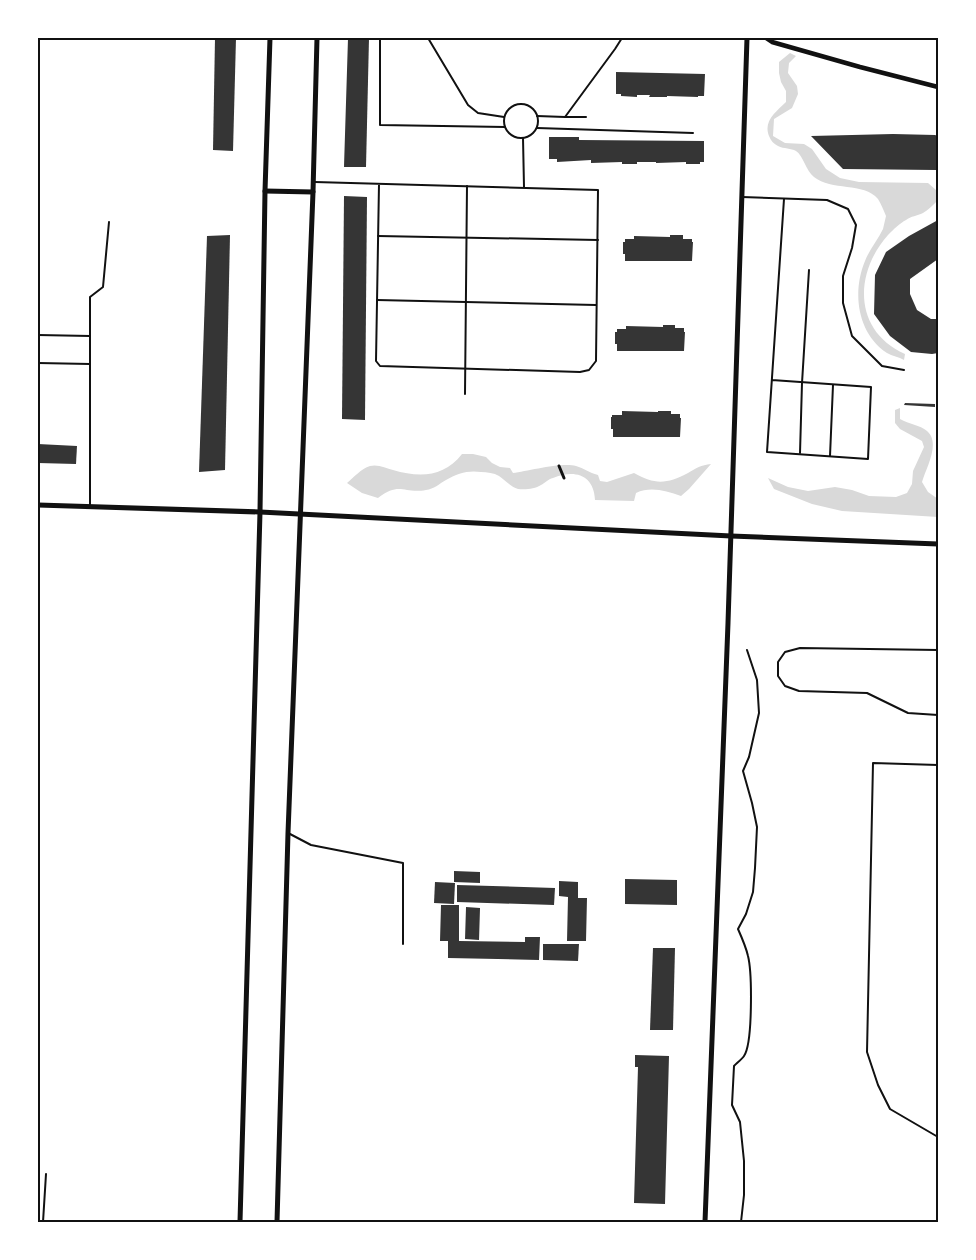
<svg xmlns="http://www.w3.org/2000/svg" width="976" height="1260" viewBox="0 0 976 1260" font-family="Montserrat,sans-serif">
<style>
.water{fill:#d9d9d9}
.building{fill:#353535}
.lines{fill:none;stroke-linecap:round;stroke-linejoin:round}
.path{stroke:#111;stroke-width:2}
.service{stroke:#111;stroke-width:2}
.pedestrian{stroke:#111;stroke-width:3}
.minor{stroke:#111;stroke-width:4.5}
.tertiary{stroke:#111;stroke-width:5}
.neatline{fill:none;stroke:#111;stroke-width:2}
</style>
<rect width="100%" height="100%" fill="#fff"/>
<g class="water">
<path d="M790 53 796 56 789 63 788 73 797 86 798 94 792 108 774 119 773 136 785 143 804 144 812 149 826 169 840 178 859 182 928 183 936 190 937 201C933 205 928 210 923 213 917 216 911 216 906 220 900 223 893 230 888 235 854 273 853 331 905 354L904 360C899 357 892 356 887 353 857 333 852 292 865 261 869 250 878 240 883 229 884 225 885 220 886 216 884 211 881 204 878 199 864 182 831 191 814 177 806 171 803 155 796 151 791 148 784 149 778 146 774 144 771 141 769 136 763 121 776 112 786 102V91L781 82 779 73V62Z"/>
<path d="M900 408V419C909 424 920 425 927 431 941 443 926 468 922 482L928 492 938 499V517L842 511 812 504 774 489 768 478 788 487 808 491 835 487 852 490 869 496 896 497 907 493 912 484 913 471 924 447 922 441 900 429 895 423V410Z"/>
<path d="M462 454H473L486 457 492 463 500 467 510 468 513 473C528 471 562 462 576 466 584 468 589 473 598 475L600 481 607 482 634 473C655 485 667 484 688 473 696 468 701 465 711 464L689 489 681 496C666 491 651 486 636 493L634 501 595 500C594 475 575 469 553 478 548 479 545 483 541 485 535 489 525 490 518 489 511 487 505 480 499 476 494 473 487 472 481 472 469 470 457 473 446 480 439 484 434 489 426 490 403 494 400 481 378 498L362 493 347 483C354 477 361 469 370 466 378 464 386 468 393 470 420 478 444 477 462 454Z"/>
</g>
<g class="building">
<path d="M215 38H236L233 151 213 150Z"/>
<path d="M348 38H369L366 167H344Z"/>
<path d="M616 72 705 74 704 96H698V97L667 96V97H649L650 95H637V97L621 96V94H616Z"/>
<path d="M893 134 935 135 938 136V172L936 170 843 169 811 136Z"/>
<path d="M549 137H579V140L704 141V162H700V164H686V162L656 163V162H637V164H622V162L591 163V160L557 162V159H549Z"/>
<path d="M344 196 367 197 365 420 342 419Z"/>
<path d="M938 220V259L910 279V294L917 310 931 319H938V353L932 354 911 352 890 336 874 314 875 275 886 252 909 236Z"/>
<path d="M230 235 225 470 199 472 207 236Z"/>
<path d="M670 235H683V239H692V242H693L692 261H625V254H623V242H625V239H634V236L670 237Z"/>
<path d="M663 325H675V328H684V332H685L684 351H617V344H615V332H617V329H626V326L663 327Z"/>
<path d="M905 403 935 404V407L904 405Z"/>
<path d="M622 411 658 412V411H671V414H680V418H681L680 437H613V429H611V417H612V415H622Z"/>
<path d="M38 444 77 446 76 464 38 463Z"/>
<path d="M454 871 480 872V883L454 882Z"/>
<path d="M625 879 677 880V905L625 904Z"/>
<path d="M559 881 578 882V898H587L586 941H567L568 897 559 896Z"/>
<path d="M435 882 455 883 454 904 434 903Z"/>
<path d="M457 885 555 888 554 905 457 902Z"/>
<path d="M441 905H459V941L525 942V937H540L539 960 448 958V941H440Z"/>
<path d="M466 907 480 908 479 940 465 939Z"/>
<path d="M543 944H579L578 961 543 960Z"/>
<path d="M653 948H675L673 1030H650Z"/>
<path d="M635 1055 669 1056 665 1204 634 1203 638 1067H635Z"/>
</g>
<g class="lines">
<path class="path" d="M741 1222 744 1195V1161L740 1122 732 1105 734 1066C737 1063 742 1059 744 1056 753 1043 752 972 748 956 746 947 742 938 738 929L746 914 753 892 755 868 757 827 752 803 743 771 749 757 759 713 757 680 747 650"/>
<g class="service">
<path d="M380 38V125L505 127"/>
<path d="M428 38 468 105 478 113 504 117"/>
<circle cx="521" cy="121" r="17"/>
<path d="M537 116 565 117 615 49 622 38"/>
<path d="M565 117H586"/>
<path d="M537 128 693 133"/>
<path d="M523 138 524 187"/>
<path d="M315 182 598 190 596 361 589 370 580 372 380 366 376 361 379 184"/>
<path d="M742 197 827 200 848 209 856 225 852 248 843 276V303L852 336 882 366 904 370"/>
<path d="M378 236 598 240"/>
<path d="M377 300 596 305"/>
<path d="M38 335 90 336"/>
<path d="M38 363 90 364"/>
<path d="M772 380 871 387 868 459 767 452 784 199"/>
<path d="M465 394 467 186"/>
<path d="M800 453 802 383 809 270"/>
<path d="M830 456 833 385"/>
<path d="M90 506V297L103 287 109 222"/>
<path d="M938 650 800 648 785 652 778 662V676L785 686 799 691 867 693 908 713 938 715"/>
<path d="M938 765 873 763 867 1052 878 1085 890 1109 938 1137"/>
<path d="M290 834 311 845 403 863V944"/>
<path d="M43 1222 46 1174"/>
</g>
<path class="pedestrian" d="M559 466 564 478"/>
<path class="minor" d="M766 38 772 42 860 67 938 87"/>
<g class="tertiary">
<path d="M265 191 313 192"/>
<path d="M38 505 260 512 731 536 938 544"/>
<path d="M240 1222 260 512 265 191 270 38"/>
<path d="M277 1222 288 833 313 192 317 38"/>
<path d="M705 1222 728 623 747 38"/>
</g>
</g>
<rect width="976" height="1260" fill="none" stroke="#ffffff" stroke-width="78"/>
<rect x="39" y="39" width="898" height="1182" class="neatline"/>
</svg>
